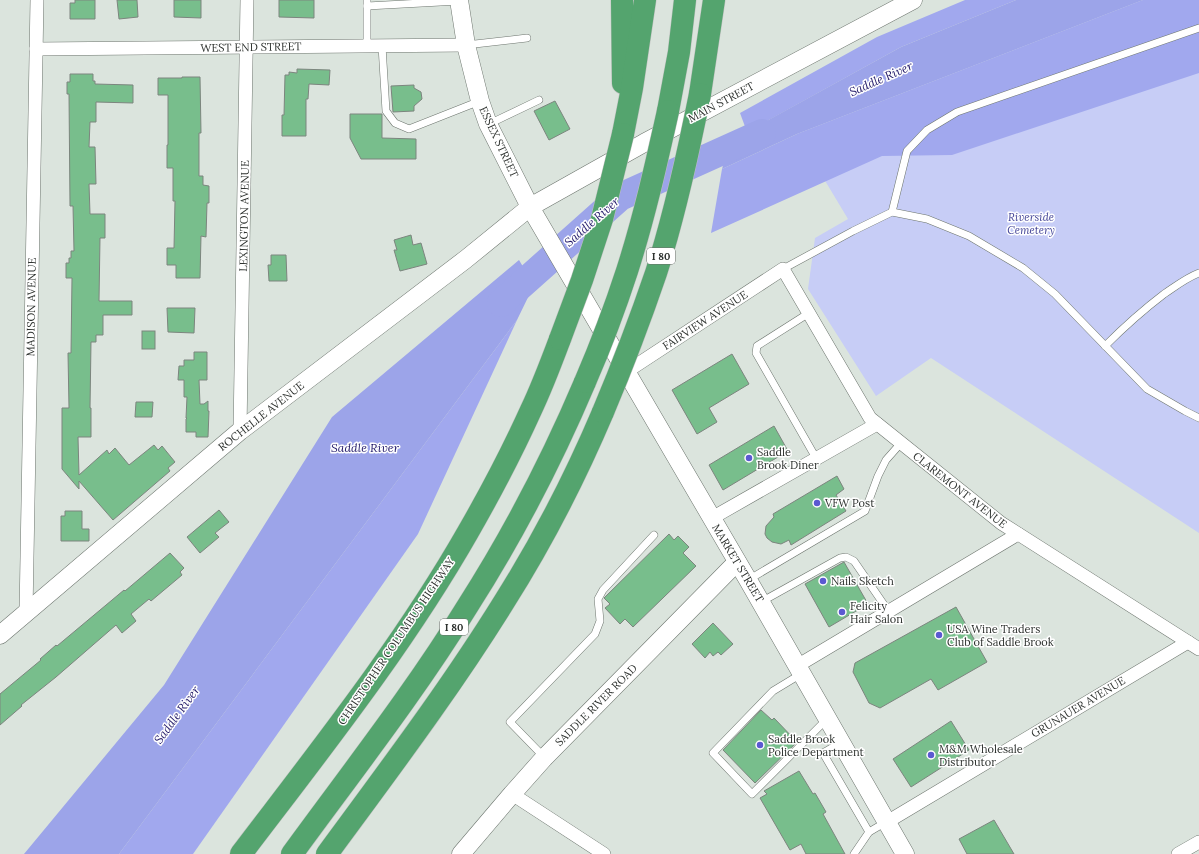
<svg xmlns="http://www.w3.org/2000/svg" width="1199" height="854" viewBox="0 0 1199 854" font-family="Lora,serif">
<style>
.green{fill:#c7cdf6}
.forest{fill:#a1a8ee}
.water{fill:#9ca4e9}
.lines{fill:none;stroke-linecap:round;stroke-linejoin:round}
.river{stroke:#9ca4e9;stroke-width:28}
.building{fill:#78be8c;stroke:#7c857e}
.lane-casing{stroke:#6d756e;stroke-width:8}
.street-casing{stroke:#6d756e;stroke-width:14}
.secondary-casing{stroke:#6d756e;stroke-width:19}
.highway-casing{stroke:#c0c1c0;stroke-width:23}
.lane{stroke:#fff;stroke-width:7}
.street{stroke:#fff;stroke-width:13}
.secondary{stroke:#fff;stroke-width:18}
.highway{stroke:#54a46e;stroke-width:22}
.highway-bridge-casing{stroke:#c0c1c0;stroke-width:23;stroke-linecap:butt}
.highway-bridge{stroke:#54a46e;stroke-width:22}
.poi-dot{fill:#5b59d1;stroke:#fff;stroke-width:1.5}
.labels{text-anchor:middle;stroke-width:3;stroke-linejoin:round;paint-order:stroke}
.shield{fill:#fff;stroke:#6c6f6d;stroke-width:1}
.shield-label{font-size:10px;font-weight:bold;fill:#2d312e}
.street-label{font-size:11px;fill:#2d312e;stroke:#fff}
.park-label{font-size:11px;font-style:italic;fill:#454698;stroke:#fff}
.poi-label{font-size:11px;fill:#2d312e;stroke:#fff;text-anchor:start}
.water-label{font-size:12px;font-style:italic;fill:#231a6a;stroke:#fff}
</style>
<rect width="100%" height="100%" fill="#dbe4dd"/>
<path class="green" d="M1143 0H1199V533L931 358 876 396 808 289 815 238 848 219 797 134Z"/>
<g class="forest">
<path d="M965 0H1016L901 47 747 132 740 113 877 37Z"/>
<path d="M1143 0H1199V73L952 155 882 156 711 233 722 169 797 134Z"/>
<path d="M517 320 418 534 193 854H119Z"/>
</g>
<g class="water">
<path d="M1016 0H1143L797 134 722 169 730 141 901 47Z"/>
<path d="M519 260 534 285 517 320 119 854H24L164 685 332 417Z"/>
</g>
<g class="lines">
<path class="river" d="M501 303 620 197 762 133"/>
</g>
<g class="building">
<path d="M75 0H95V19H70V3H75Z"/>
<path d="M117 0H137L138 17 119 19Z"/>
<path d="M174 0H201V18L174 17Z"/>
<path d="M279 0H314V18L279 17Z"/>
<path d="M297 69 330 70 329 85 309 84 308 99H306V136H282V115H284L285 75H289V72L297 73Z"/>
<path d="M70 74H93V81H95V84L133 85V103L96 102V122H90L89 147H95L96 184H89L90 214H105V238H100L99 301H132V315H103V335H96V342H91L90 408H91V437H78L79 475 107 450 109 454 115 448 129 465 154 445 158 450 162 446 175 462 168 468 170 471 113 520 79 481V489L62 469V408H69L68 353H71L72 278H66V263H69V258H71V251H74L73 206H70L69 94H67V82H70Z"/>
<path d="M182 77H200L201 133H199V176H203V185L209 186V203H207L206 237 201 236 200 278H176V265H167V248H174L175 201H173V168H167V145H168V95H158V78H182Z"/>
<path d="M414 85V88L421 92 422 99 414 106V111L393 112 391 86Z"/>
<path d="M555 101 570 129 549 140 534 111Z"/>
<path d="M350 114H382V138L416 139V159H361L350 138Z"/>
<path d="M411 235 413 245 421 243 427 264 400 271 394 250H397L394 240Z"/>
<path d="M271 255H286L287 281H269L268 265H271Z"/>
<path d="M167 308H195L194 333 168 332Z"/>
<rect x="142" y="331" width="13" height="18"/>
<path d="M194 352H207V380H199L200 404H204L208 401V411H209L208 437H196V432H186V419L187 418H186L187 397H184V380H178L179 366H184V360H194Z"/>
<path d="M732 354 749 384 709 408 717 422 697 434 672 390Z"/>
<path d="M136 402H153L152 417H135Z"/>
<path d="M774 426 788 451 723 490 709 465Z"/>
<path d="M837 476 844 489 836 495 846 511 791 545 789 540 781 544 772 542 767 538 765 534 766 526 774 517 773 514Z"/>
<path d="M219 510 229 522 215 533 219 537 200 553 187 537Z"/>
<path d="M65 511H82V529H89V541H61V516H65Z"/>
<path d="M669 534 674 540 678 536 689 547 683 553 696 566 633 627 625 619 620 624 605 608 610 604 604 598Z"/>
<path d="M170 553 184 568 180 572 182 575 151 601 149 599 131 614 136 621 122 633 116 625 56 677 21 705 22 706 0 725V694L41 660 40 659 56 645 57 646 124 590 125 591Z"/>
<path d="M844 562 868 604 829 627 805 584Z"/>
<path d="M956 607 987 662 938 690 931 679 880 708 869 703 853 672 855 663Z"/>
<path d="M713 623 733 644 721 655 718 652 713 656 710 652 705 658 692 644Z"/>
<path d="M761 710 772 720 774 718 797 742 755 783 723 750Z"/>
<path d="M951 721 969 750 911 787 893 759Z"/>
<path d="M799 771 813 794 815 793 826 812 823 814 845 854H806L801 844 790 850 760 798 767 794 764 791Z"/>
<path d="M994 820 1014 854H967L959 839Z"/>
</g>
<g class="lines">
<defs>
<g id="lane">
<path d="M367 0V46"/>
<path d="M367 6 459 1"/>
<path d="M466 45 527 38"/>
<path d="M382 46 386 111 395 123 409 129 480 101"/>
<path d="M489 124 539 100"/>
<path d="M892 212 907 151 927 130 957 112 1199 28"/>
<path d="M783 269 853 231 892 212 927 219 969 236 1023 268 1055 294 1147 389 1185 411 1199 418"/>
<path d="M809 313 757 346 756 353 816 458"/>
<path d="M1105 346C1124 327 1143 310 1164 294 1176 286 1186 278 1199 273"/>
<path d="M748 580 865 511 878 476 886 460 901 443"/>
<path d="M761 602 840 558 846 557 854 561 889 612"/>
<path d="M801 674 773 691 713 753 752 794 827 719"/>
<path d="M840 743 823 753 869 832"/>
<path d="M544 757 510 722 595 634 600 621 598 599 603 590 654 535"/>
<path d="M854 854 869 832 886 822"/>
</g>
<g id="street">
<path d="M36 49 466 45"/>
<path d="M626 372 783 269 870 418 1001 523 1199 649"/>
<path d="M240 431 247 0"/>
<path d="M712 518 877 424"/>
<path d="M26 613 37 0"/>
<path d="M797 666 1018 534"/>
<path d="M512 794 604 854"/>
<path d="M887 822 1188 642"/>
<path d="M1178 854 1199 842"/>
</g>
<g id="secondary">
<path d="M459 0 466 45 480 101 488 124 530 207 748 580 905 854"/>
<path d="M0 635 240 431 466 259 530 207 644 143 913 0"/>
<path d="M461 854 512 794 544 758 737 562"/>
</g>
<g id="highway">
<path d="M622 0 623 83"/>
<path d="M700 94 714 0"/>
<path d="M668 111 679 52 685 0"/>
<path d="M623 134 632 88 645 0"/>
<path d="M241 854C320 750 403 646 468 532 491 492 512 452 531 410 542 387 551 363 560 339"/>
<path d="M292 854C351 773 414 693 467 607 513 535 552 460 585 382"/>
<path d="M327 854C388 771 450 689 504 602 542 542 575 478 603 412"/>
</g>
</defs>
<use href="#lane" class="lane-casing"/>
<use href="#street" class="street-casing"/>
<use href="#secondary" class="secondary-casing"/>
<use href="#highway" class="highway-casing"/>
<use href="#lane" class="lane"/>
<use href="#street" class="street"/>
<use href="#secondary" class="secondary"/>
<use href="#highway" class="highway"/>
<defs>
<g id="highway-bridge">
<path d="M560 339 582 280 602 219 623 134"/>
<path d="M585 382C601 345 615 308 627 271 644 218 656 165 668 111"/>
<path d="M603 412C622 367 640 320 656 273 675 214 688 154 700 94"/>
</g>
</defs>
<use href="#highway-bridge" class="highway-bridge-casing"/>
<use href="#highway-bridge" class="highway-bridge"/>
</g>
<g class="poi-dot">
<circle cx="749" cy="458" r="4"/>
<circle cx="817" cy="503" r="4"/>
<circle cx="823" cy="581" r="4"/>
<circle cx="842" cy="612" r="4"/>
<circle cx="939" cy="635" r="4"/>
<circle cx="760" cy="745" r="4"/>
<circle cx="931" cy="755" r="4"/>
</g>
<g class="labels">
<g class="shield">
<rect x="647" y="248" width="28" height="16" rx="3"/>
<rect x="440" y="619" width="28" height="16" rx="3"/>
</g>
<g class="shield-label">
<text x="661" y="260">I 80</text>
<text x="454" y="631">I 80</text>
</g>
<g class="street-label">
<text transform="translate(251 47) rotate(-1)" y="4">WEST END STREET</text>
<text transform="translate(721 102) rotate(-28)" y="4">MAIN STREET</text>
<text transform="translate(499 142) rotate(65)" y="4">ESSEX STREET</text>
<text transform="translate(244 216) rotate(-89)" y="4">LEXINGTON AVENUE</text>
<text transform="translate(31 307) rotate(-89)" y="4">MADISON AVENUE</text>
<text transform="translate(705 320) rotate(-33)" y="4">FAIRVIEW AVENUE</text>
<text transform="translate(261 416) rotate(-38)" y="4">ROCHELLE AVENUE</text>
<text transform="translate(960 490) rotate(38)" y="4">CLAREMONT AVENUE</text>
<text transform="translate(738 563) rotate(59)" y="4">MARKET STREET</text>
<text transform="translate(396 641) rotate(-56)" y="4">CHRISTOPHER COLUMBUS HIGHWAY</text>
<text transform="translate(596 705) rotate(-45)" y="4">SADDLE RIVER ROAD</text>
<text transform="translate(1078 707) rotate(-31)" y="4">GRUNAUER AVENUE</text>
</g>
<g class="park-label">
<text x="1031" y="221">Riverside<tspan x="1031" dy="13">Cemetery</tspan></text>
</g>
<g class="poi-label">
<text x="757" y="456">Saddle<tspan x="757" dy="13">Brook Diner</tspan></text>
<text x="825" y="507">VFW Post</text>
<text x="831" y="585">Nails Sketch</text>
<text x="850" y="610">Felicity<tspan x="850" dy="13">Hair Salon</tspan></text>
<text x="947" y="633">USA Wine Traders<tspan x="947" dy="13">Club of Saddle Brook</tspan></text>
<text x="768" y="743">Saddle Brook<tspan x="768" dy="13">Police Department</tspan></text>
<text x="939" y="753">M&amp;M Wholesale<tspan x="939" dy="13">Distributor</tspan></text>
</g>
<g class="water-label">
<text transform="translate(881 79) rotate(-24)" y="4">Saddle River</text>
<text transform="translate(592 222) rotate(-41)" y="4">Saddle River</text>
<text x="365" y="452">Saddle River</text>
<text transform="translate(177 715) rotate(-54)" y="4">Saddle River</text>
</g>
</g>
</svg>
